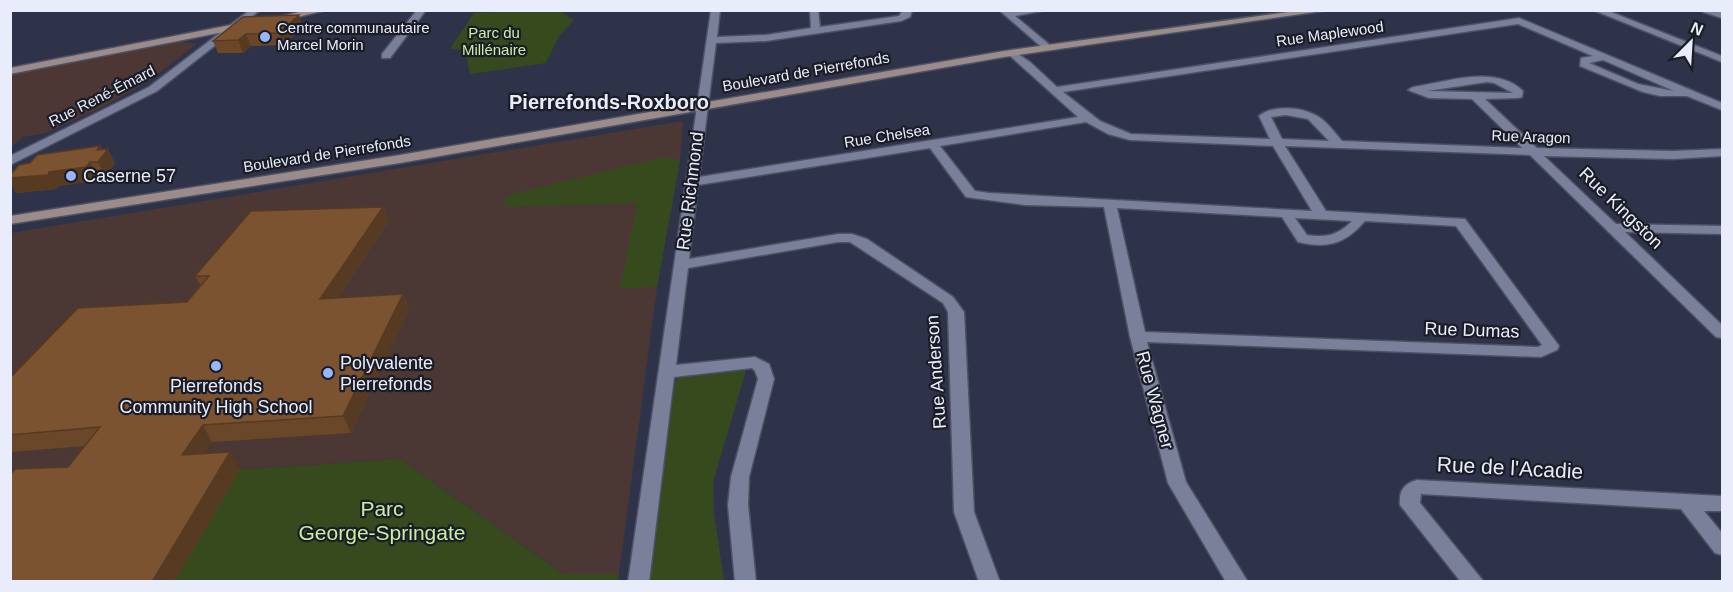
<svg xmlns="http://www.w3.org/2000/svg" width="1733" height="592" viewBox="0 0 1733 592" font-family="Helvetica,sans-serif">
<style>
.industrial{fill:#4c3735}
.education{fill:#4b3733}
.green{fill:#364a1e}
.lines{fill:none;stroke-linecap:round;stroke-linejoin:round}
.street-casing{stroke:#4d5165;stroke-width:3}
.secondary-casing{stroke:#4d5165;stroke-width:3}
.street{fill:#7a7f9a;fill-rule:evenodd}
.secondary{fill:#9b8b8a;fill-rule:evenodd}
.wall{fill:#6b4729}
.shaded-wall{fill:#573a22}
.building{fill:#7c5330;stroke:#573a22;stroke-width:1.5}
.poi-dot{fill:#98b5fd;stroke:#1a1c26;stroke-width:2}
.labels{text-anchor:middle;stroke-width:4.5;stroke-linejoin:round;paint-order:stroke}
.far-poi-label{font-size:15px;fill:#e8ecfb;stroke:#1a1c26;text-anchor:start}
.far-park-label{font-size:15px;fill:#c8eda3;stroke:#1a1c26}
.far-street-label{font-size:15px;fill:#e8ecfb;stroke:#1a1c26}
.poi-label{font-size:18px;fill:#e8ecfb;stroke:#1a1c26;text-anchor:start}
.street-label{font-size:18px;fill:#e8ecfb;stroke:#1a1c26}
.far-district-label{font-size:20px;font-weight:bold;fill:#e8ecfb;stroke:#1a1c26}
.near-street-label{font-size:21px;fill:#e8ecfb;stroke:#1a1c26}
.near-park-label{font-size:21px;fill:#c8eda3;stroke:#1a1c26}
</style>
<rect width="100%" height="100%" fill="#2f334a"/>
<path class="industrial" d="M179 41 197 44 147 82 99 109 46 133 23 137 11 147V74Z"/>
<path class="education" d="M683 121 680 160 657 287 619 574H563L400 459 11 485V233Z"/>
<g class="green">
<path d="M520 11H560L574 20 559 36 546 63 470 74 465 49H450L474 13Z"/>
<path d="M664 157 680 160 657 287 620 288 637 203 503 207 508 195Z"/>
<path d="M740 367 745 370V374L713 482 714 513 724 581 649 582 675 382 683 375Z"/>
<path d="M400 459 563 574H619L618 582H11V485Z"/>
</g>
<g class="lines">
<defs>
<g id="street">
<path d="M250 10H260L157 91 10 165V156L149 87Z"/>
<path d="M417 10H426L390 58H382V54Z"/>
<path d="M711 10H720L717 37 766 35 811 28 810 10H818L820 27 899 16 903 10H912L910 17 901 21 766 41 716 43 699 177 1078 117 1009 55 1007 53 1012 50 1030 62 1057 87 1519 18 1722 103V110L1687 96H1660L1643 92 1580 66 1581 58 1593 56 1518 24 1063 92 1100 121 1131 134 1270 139 1259 116C1273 104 1304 107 1319 117 1328 123 1335 133 1342 141L1522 148 1472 99 1429 98 1408 90 1413 87C1447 82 1495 64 1523 91L1522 97 1518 98 1485 99 1537 148 1673 151 1722 149V156L1673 159 1544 156 1616 224 1722 226V234L1625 232 1722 325V338L1716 337 1530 155 1285 146 1326 211 1465 219 1559 346 1557 350 1541 357 1147 342 1186 482 1248 582H1226L1168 483 1130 337 1104 207 1025 205 966 197 930 148 698 185 689 259 838 234H852L867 239 953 297 964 312 974 512 1000 582H979L954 512 948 312 943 303 850 242H838L688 268 676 365 755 357 769 364 774 379 749 477 748 505 756 582H735L728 505 731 477 758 379 755 371 752 368 674 377 649 582H628ZM1603 60 1674 91 1638 84 1589 63ZM1487 82 1494 83 1513 93 1427 91ZM1286 115 1308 119 1329 141 1282 139 1271 117ZM1086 122 1108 134 1130 140 1273 146 1312 211 989 193 975 191 940 146ZM1117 208 1282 217 1298 242C1328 249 1345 244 1365 221L1456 226 1542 345 1538 347 1145 332ZM1295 218 1352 221C1338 235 1327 238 1307 235Z"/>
<path d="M999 10H1047L1015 16 1051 46V50H1045Z"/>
<path d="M1593 10H1606L1722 56V62Z"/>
<path d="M1702 10 1722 12V18L1703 12Z"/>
<path d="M1417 480 1722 496V511H1704L1722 533V555L1715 553 1681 509 1421 494 1420 503 1484 582H1461L1400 505C1399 491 1403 484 1417 480Z"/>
</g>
<g id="secondary">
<path d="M306 10H326L278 22 273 19Z"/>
<path d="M1302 10H1329L1004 57 400 163 10 224V216L400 155 1004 51Z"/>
<path d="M246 22 251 25 249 27 10 74V68Z"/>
</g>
</defs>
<use href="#street" class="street-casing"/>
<use href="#secondary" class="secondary-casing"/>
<use href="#street" class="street"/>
<use href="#secondary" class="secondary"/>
</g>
<g class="wall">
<path d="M243 17 303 27 283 45 251 46 243 53H218L213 41Z"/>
<path d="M100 146 101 150 115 163 106 176H98L94 181 58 186 56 189 16 193 30 163Z"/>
<path d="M383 207 389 221 338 298 403 294 409 310 351 433 212 442 204 454 240 469 174 582H10L68 467 85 446 10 452V378L187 302 201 286 195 276Z"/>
</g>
<g class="shaded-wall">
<path d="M299 15 303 27 283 45 279 33Z"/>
<path d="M246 34 251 46 243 53 238 40Z"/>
<path d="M100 146 104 154 108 149 115 163 106 176 98 162 97 150Z"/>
<path d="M90 162 98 176 94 181 58 186 56 189 16 193 10 183V178L49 172Z"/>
<path d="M383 207 389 221 327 315 320 299Z"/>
<path d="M403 294 409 310 351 433 343 416Z"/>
<path d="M203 425 212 442 193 472 182 455Z"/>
<path d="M230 452 240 469 174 582H152Z"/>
</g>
<g class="building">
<path d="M299 15 279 33 246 34 238 40 213 41 243 17Z"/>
<path d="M100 146 97 150 108 149 98 162H90L86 167 49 172 48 175 10 178V175L19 165 30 163 37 155Z"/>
<path d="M383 207 320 299 403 294 343 416 203 425 182 455 230 452 152 582H10V475L15 469 68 467 100 427 10 435V378L78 308 187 302 209 276H195L251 211Z"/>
</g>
<g class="poi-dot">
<circle cx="265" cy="37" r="6"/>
<circle cx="71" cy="176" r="6"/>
<circle cx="216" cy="366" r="6"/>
<circle cx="328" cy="373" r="6"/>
</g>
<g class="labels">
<g class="far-poi-label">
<text x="277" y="33">Centre communautaire<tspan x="277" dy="17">Marcel Morin</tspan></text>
</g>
<g class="far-park-label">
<text x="494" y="38">Parc du<tspan x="494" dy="17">Millénaire</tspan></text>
</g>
<g class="far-street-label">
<text transform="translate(1330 34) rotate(-8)" y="5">Rue Maplewood</text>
<text transform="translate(806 72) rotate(-10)" y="5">Boulevard de Pierrefonds</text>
<text transform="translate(102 96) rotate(-27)" y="5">Rue René-Émard</text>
<text transform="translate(887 136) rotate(-9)" y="5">Rue Chelsea</text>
<text transform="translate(1531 137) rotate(2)" y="5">Rue Aragon</text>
<text transform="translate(327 154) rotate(-9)" y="5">Boulevard de Pierrefonds</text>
</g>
<g class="poi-label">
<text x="83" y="182">Caserne 57</text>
<text x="340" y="369">Polyvalente<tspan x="340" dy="21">Pierrefonds</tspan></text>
<text x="216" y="392" text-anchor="middle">Pierrefonds<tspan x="216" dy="21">Community High School</tspan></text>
</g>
<g class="street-label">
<text transform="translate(690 191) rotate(-83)" y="6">Rue Richmond</text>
<text transform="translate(1621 208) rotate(44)" y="6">Rue Kingston</text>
<text transform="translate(1472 330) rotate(2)" y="6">Rue Dumas</text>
<text transform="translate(936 372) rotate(-94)" y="6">Rue Anderson</text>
<text transform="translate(1155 400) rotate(75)" y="6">Rue Wagner</text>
</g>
<g class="far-district-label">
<text x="609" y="109">Pierrefonds-Roxboro</text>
</g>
<g class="near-street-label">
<text transform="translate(1510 468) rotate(3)" y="7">Rue de l'Acadie</text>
</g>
<g class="near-park-label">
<text x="382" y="516">Parc<tspan x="382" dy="24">George-Springate</tspan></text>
</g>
</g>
<rect width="1733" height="592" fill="none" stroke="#e8ecfb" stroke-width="24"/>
<g transform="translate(1691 42) rotate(24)" stroke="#1a1c26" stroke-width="4.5" paint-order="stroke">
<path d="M0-4.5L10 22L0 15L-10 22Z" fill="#e8ecfb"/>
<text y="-9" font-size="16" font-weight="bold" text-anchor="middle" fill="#e8ecfb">N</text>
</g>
</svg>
